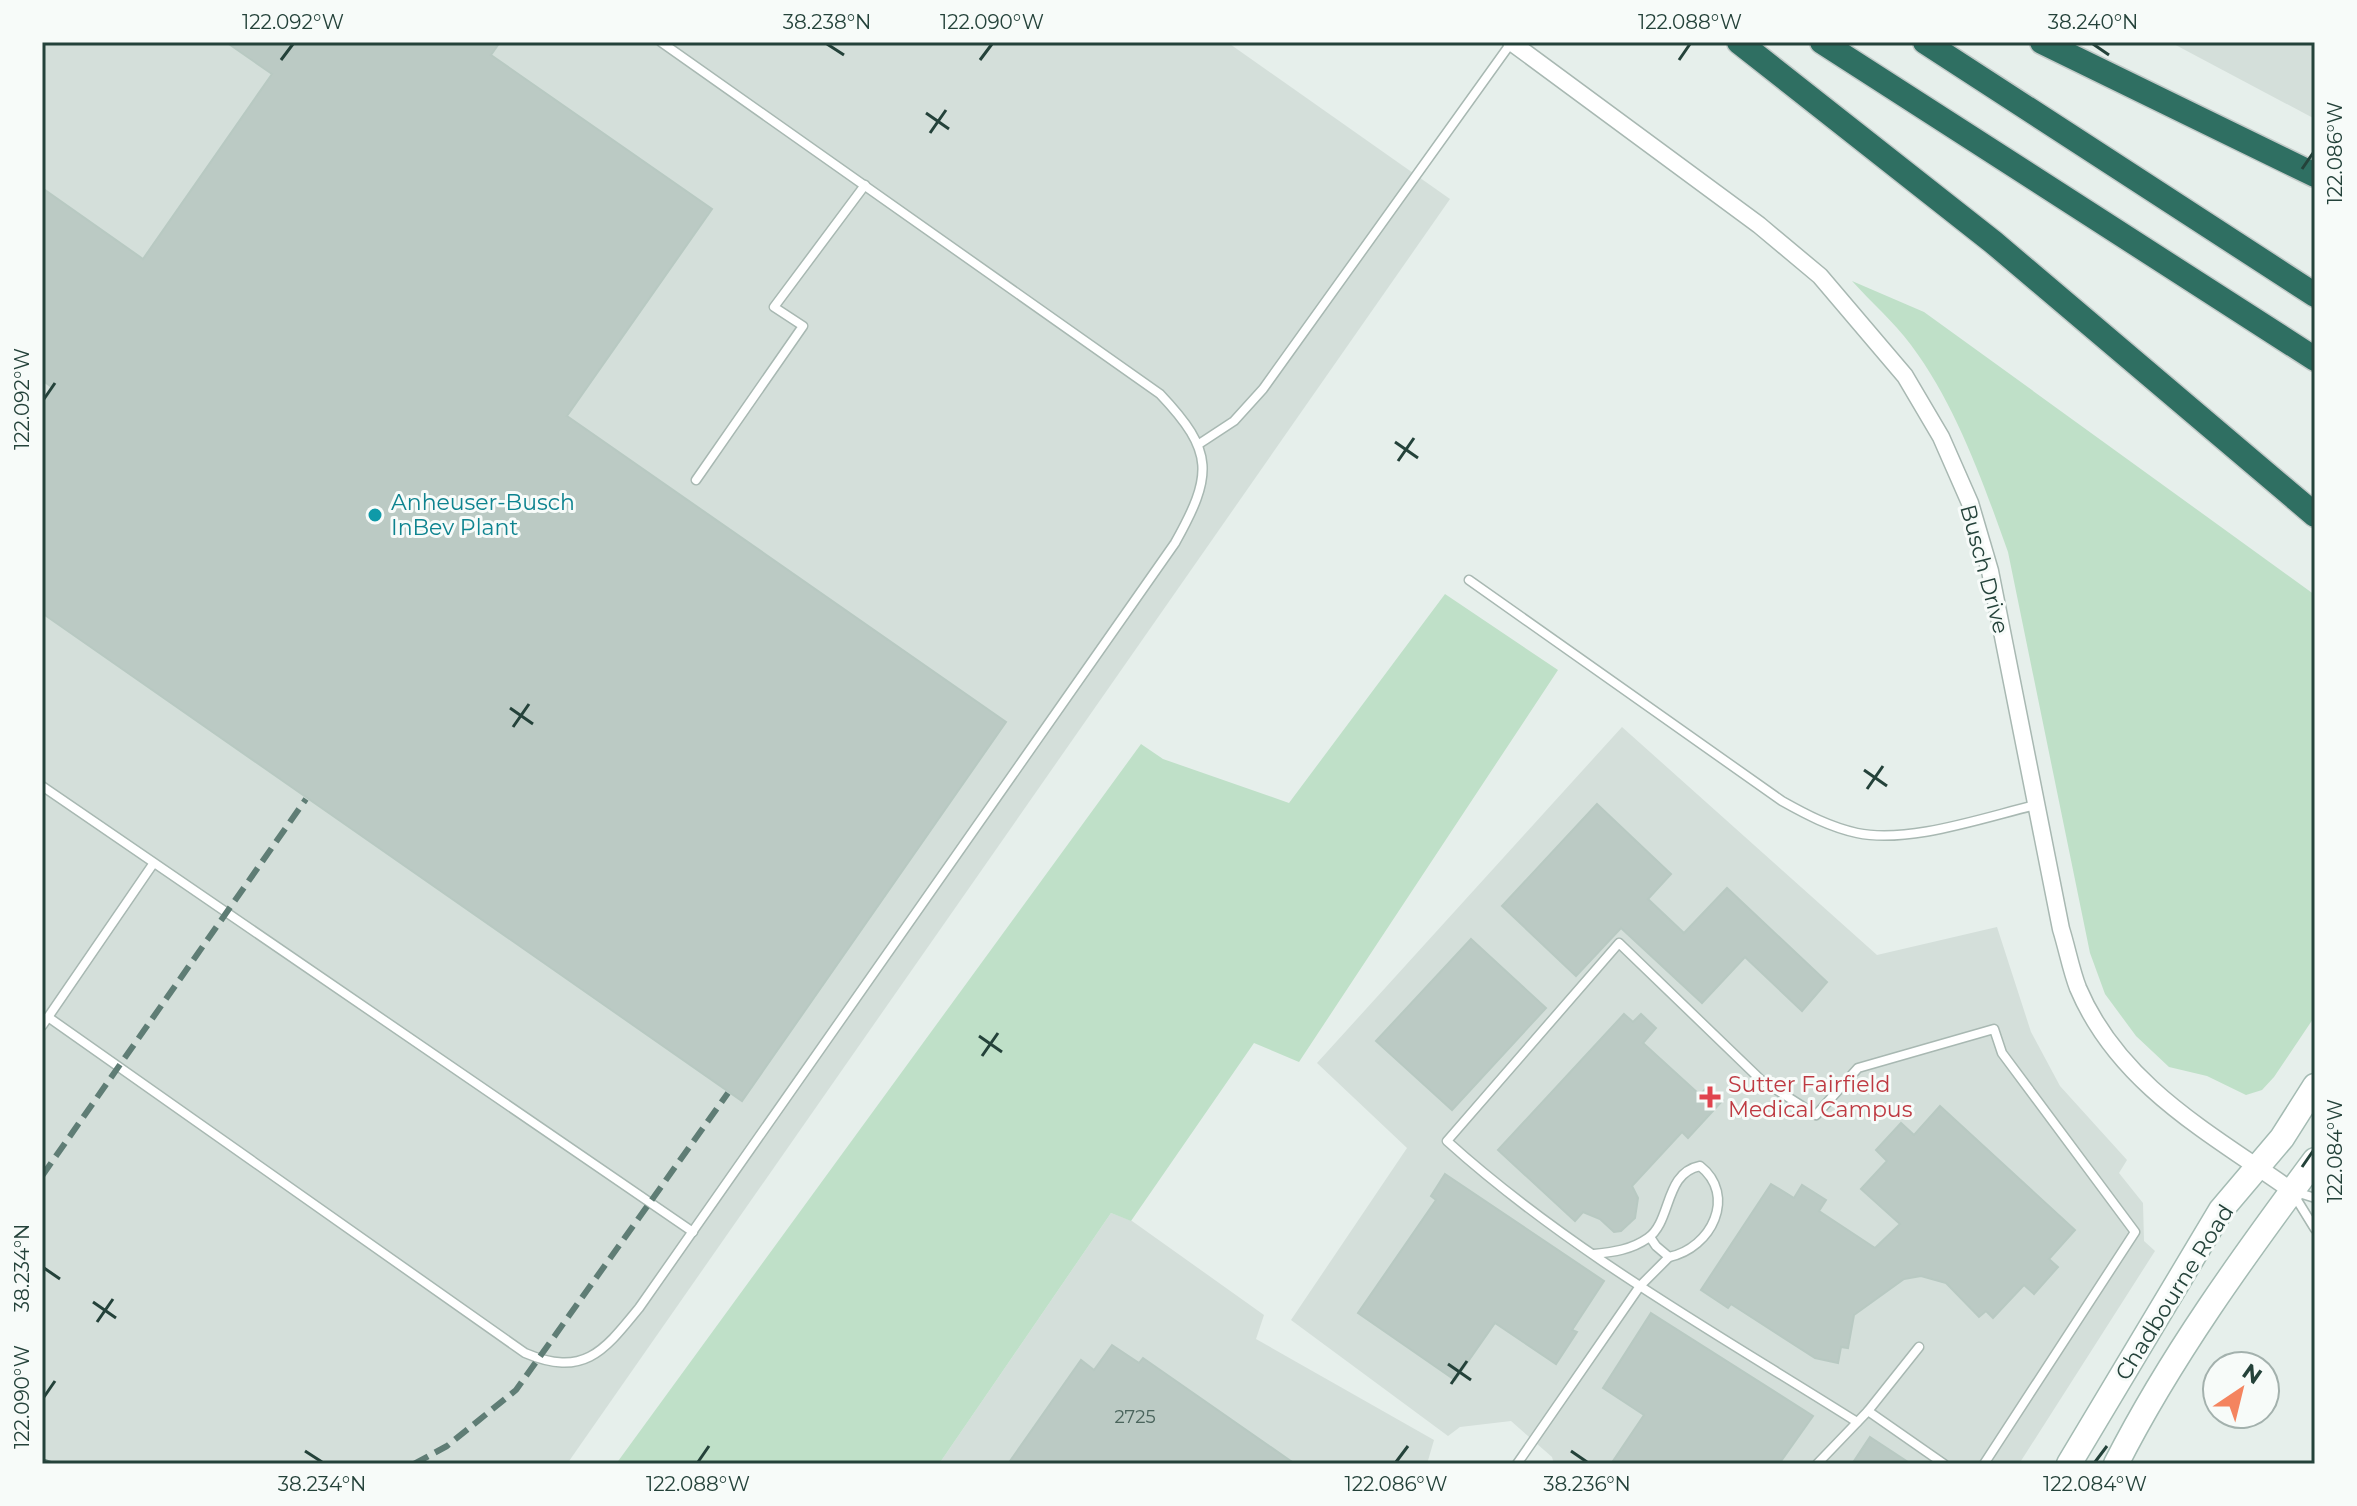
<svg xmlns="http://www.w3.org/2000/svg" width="2357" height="1506" viewBox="0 0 2357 1506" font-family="Montserrat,sans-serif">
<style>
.built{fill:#d4dfda}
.green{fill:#bfe0c8}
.building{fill:#bbcac4;stroke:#b8c9c2;stroke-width:2}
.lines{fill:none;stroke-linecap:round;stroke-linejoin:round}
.lane-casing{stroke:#a8b8b2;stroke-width:11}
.street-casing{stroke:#a8b8b2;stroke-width:19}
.secondary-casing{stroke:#a4bbb3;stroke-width:27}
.highway-casing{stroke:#c2cac8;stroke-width:27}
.lane{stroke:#fff;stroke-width:8}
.street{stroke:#fff;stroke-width:16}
.secondary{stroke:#fff;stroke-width:24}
.highway{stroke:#2f6f62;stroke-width:24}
.rail{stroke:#5f7d75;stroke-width:6;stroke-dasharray:16 8;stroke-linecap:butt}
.ticks{fill:none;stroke:#24423a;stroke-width:3}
.culture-dot{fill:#0f9aa8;stroke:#f7fbf9;stroke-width:3}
.health-dot{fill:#e0444e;stroke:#f7fbf9;stroke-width:3}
.labels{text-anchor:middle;stroke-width:6;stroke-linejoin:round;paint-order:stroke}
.number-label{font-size:18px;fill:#4a645c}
.culture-label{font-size:22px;fill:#0d838f;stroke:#f7fbf9;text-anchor:start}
.street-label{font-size:22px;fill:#24423a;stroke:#f7fbf9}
.health-label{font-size:22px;fill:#be3a42;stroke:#f7fbf9;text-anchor:start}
.neatline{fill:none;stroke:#24423a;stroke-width:3}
.ticks-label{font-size:20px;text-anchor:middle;fill:#24423a}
</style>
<rect width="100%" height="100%" fill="#e6efeb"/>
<g class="built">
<path d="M42 42H1227L1450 199 567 1464H42Z"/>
<path d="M2170 42H2315V119Z"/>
<path d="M1622 727 1877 955 1997 927 2031 1032 2060 1086 2127 1160 2119 1173 2143 1203 2144 1241 2155 1251 2019 1464H1554L1552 1457 1511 1421 1460 1427 1448 1436 1291 1320 1407 1148 1317 1063Z"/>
<path d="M1111 1213 1132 1221 1264 1315 1256 1339 1434 1440 1427 1464H939Z"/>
</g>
<g class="green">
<path d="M1852 281 1924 312 2315 595V1016L2274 1077 2262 1090 2246 1095 2207 1076 2169 1067 2136 1036 2105 994 2090 953 2008 552C1983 482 1956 405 1911 345 1894 322 1871 302 1852 281Z"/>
<path d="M1445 594 1558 670 1299 1062 1254 1043 1131 1221 1111 1213 939 1464H616L1141 744 1163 759 1289 803Z"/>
</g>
<g class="building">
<path d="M226 42H500L491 55 712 209 567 416 1006 722 742 1101 42 613V403L53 388 42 380V188L143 259 272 74Z"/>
<path d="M1597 804 1671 874 1648 899 1684 933 1727 888 1827 982 1802 1011 1745 957 1702 1003 1621 928 1576 976 1502 906Z"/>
<path d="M1471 939 1546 1008 1452 1110 1376 1041Z"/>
<path d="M1624 1014 1633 1022 1641 1014 1656 1028 1643 1043 1700 1095 1708 1086 1723 1100 1688 1138 1682 1132 1632 1186 1638 1198 1635 1218 1621 1231 1614 1232 1600 1219 1583 1212 1575 1221 1498 1150Z"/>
<path d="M1940 1106 2075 1230 2049 1259 2058 1267 2034 1294 2024 1285 1993 1318 1986 1311 1979 1317 1946 1283 1921 1276 1904 1279 1854 1315 1848 1348 1841 1347 1838 1363 1815 1358 1731 1304 1728 1308 1701 1290 1771 1184 1794 1198 1802 1185 1826 1200 1819 1211 1875 1248 1900 1224 1861 1189 1887 1161 1876 1150 1901 1123 1914 1135Z"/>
<path d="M1445 1174 1604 1281 1572 1330 1577 1332 1556 1364 1495 1323 1455 1380 1358 1313 1436 1200 1431 1196Z"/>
<path d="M1651 1313 1813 1416 1779 1464H1611L1644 1415 1603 1388Z"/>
<path d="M1112 1345 1139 1363 1143 1358 1295 1464H1008L1081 1360 1094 1370Z"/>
<path d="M1870 1437 1911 1464H1852Z"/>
</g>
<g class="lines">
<defs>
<g id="lane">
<path d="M1199 444 1234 421 1263 389 1511 43"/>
<path d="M696 480 803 326 774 307 865 185"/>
<path d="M1469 580 1782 801C1807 815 1830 827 1857 833 1909 844 1985 817 2036 805"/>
<path d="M42 786 693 1232"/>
<path d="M48 1017 525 1353C584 1378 604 1351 639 1308L1175 543C1213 475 1215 452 1160 394L661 42"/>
<path d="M42 1026 153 864"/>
<path d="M2296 1192 2315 1198"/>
<path d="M2294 1195 2315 1229"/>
<path d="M1594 1254C1613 1252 1631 1250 1648 1238 1672 1221 1664 1173 1700 1166 1737 1195 1712 1248 1669 1257L1656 1246 1650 1237"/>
<path d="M1868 1411 1919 1347"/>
<path d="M1857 1422C1718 1334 1570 1252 1447 1141L1619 943 1761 1080 1816 1115 1858 1068 1994 1029 2002 1053 2135 1232 1984 1464"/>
<path d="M1517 1464 1640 1286 1669 1257"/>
<path d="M1817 1464 1868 1411 1944 1464"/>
</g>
<path id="street" d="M1511 42 1759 225 1820 276 1905 376 1941 437 1970 503 1990 571 2061 929C2067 948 2071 970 2078 988 2119 1085 2210 1133 2292 1191"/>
<g id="secondary">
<path d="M2069 1464 2221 1210 2282 1138 2315 1086"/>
<path d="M2116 1464C2171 1356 2243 1257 2315 1160"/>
</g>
<g id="highway">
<path d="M1739 42 1993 242 2315 515"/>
<path d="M1822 42 2315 359"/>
<path d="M1925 42 2315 295"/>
<path d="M2042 42 2315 175"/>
</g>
</defs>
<use href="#lane" class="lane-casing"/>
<use href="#street" class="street-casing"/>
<use href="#secondary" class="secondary-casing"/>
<use href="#highway" class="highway-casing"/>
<use href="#lane" class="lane"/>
<use href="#street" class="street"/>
<use href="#secondary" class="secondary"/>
<use href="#highway" class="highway"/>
<g class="rail">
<path d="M42 1176 306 799"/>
<path d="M42 1461 51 1464"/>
<path d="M414 1464 447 1446 516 1390 728 1093"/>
</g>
</g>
<path class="ticks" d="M827 44 844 55M2093 44 2109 55M281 60 293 44M980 60 992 44M1679 60 1690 44M926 113 949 129M930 133 946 110M2302 169 2313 153M44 399 55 383M1395 442 1418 458M1398 461 1414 438M510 708 533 724M513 727 529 704M1864 770 1887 786M1867 789 1883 766M979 1036 1002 1052M982 1056 998 1033M2302 1167 2313 1151M44 1268 60 1279M93 1302 116 1318M97 1322 113 1299M1448 1364 1471 1380M1451 1384 1467 1361M44 1397 55 1381M305 1451 322 1462M1571 1451 1587 1462M698 1462 709 1446M1396 1462 1408 1446M2095 1462 2107 1446"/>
<circle class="culture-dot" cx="375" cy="515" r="8"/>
<path class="health-dot" d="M1706 1085h8v8h8v8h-8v8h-8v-8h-8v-8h8z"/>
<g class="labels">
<g class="number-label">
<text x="1135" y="1423">2725</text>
</g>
<g class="culture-label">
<text x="391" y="510">Anheuser-Busch<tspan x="391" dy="25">InBev Plant</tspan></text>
</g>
<g class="street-label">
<text transform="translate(1985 569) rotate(75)" y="8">Busch Drive</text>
<text transform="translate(2174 1292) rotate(-58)" y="8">Chadbourne Road</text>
</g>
<g class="health-label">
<text x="1728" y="1092">Sutter Fairfield<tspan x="1728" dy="25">Medical Campus</tspan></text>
</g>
</g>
<rect width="2357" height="1506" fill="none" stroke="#f7fbf9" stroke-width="88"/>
<g transform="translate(2241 1390) rotate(35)"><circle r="38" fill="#f7fbf9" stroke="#a3b1ad" stroke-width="2"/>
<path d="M0-6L14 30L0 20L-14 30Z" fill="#f4845f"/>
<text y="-12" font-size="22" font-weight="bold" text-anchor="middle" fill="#24423a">N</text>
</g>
<rect x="44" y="44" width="2269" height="1418" class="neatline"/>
<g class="ticks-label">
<text x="293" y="29">122.092°W</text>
<text x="827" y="29">38.238°N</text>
<text x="992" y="29">122.090°W</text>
<text x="1690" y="29">122.088°W</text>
<text x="2093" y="29">38.240°N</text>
<text transform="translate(2335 153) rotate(-90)" y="7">122.086°W</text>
<text transform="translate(22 399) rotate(-90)" y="7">122.092°W</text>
<text transform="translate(2335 1151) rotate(-90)" y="7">122.084°W</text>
<text transform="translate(22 1268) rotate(-90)" y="7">38.234°N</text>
<text transform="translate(22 1397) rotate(-90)" y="7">122.090°W</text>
<text x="322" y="1491">38.234°N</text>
<text x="698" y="1491">122.088°W</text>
<text x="1396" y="1491">122.086°W</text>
<text x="1587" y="1491">38.236°N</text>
<text x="2095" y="1491">122.084°W</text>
</g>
</svg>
